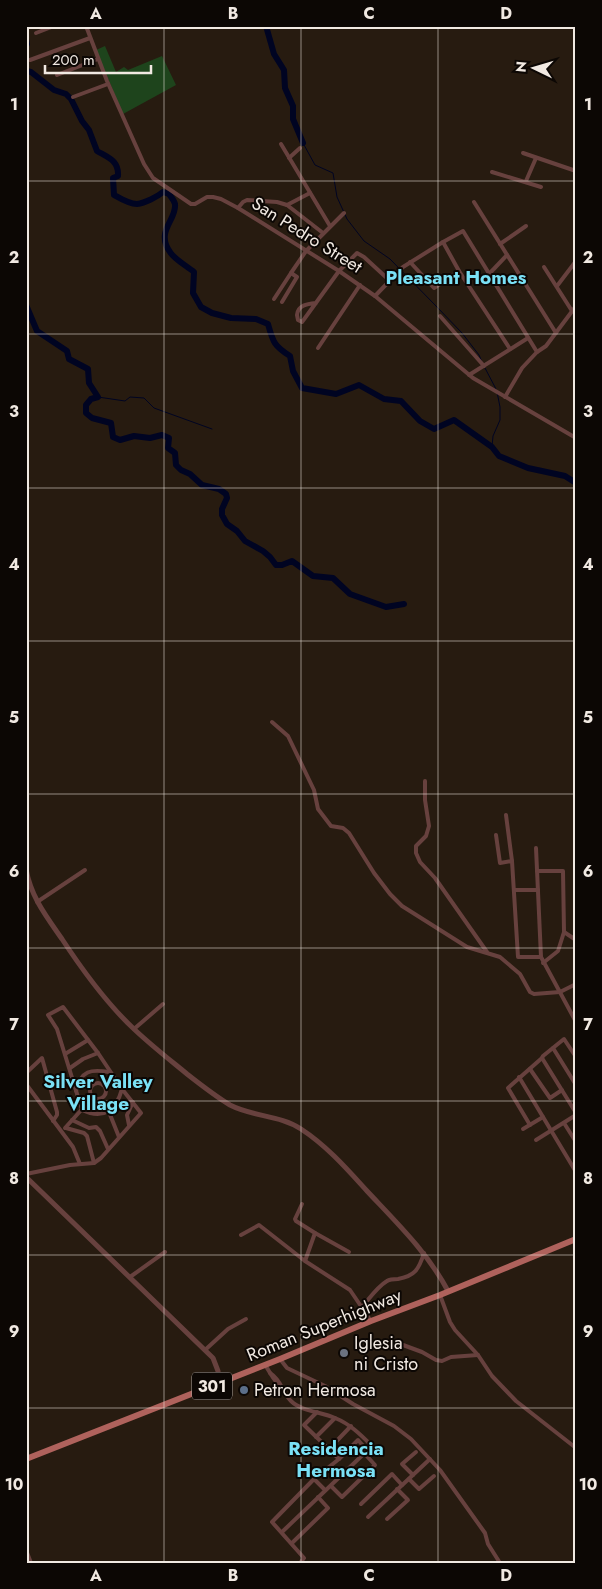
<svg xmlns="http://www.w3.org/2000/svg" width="602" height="1589" viewBox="0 0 602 1589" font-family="Jost,sans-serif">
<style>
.green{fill:#1e441c}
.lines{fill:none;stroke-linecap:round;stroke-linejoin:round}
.stream{stroke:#000422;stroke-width:1}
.river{stroke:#000422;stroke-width:6}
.minor{stroke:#67413e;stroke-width:4}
.tertiary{stroke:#67413e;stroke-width:5}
.primary{stroke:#af625c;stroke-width:6}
.grid{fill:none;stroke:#f1e9e2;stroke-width:1;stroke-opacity:0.55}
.worship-dot{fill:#6b7280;stroke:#0c0704;stroke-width:2}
.service-dot{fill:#5c6f8a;stroke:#0c0704;stroke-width:2}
.labels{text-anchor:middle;stroke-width:4;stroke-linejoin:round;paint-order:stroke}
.shield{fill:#0c0704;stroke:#aca59f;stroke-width:1}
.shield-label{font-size:16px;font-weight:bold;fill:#f1e9e2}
.street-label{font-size:18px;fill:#f1e9e2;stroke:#0c0704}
.poi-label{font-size:18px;fill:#f1e9e2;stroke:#0c0704;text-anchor:start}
.neighbourhood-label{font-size:19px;font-weight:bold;fill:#7ae1f6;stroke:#0c0704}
.neatline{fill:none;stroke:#f1e9e2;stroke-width:2}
.grid-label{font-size:16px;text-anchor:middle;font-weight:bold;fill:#f1e9e2}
</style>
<rect width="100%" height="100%" fill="#271b10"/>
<path class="green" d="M105 46 116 72 124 67 128 70 162 56 176 85 123 114 96 50Z"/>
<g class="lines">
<g class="stream">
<path d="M303 143 315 165 333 173 337 197 347 219 364 241 390 259 436 306 462 333 479 355 482 362"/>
<path d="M485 368 496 389"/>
<path d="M98 397 125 401 130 397 144 398 154 408 212 429"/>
<path d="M492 447 493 436 500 420V407L497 392"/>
</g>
<g class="river">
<path d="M266 26 274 54 284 70 285 88 293 106V119L303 143"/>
<path d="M26 39 27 44 26 46"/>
<path d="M26 71 31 72 54 90 66 94 71 99 82 121 89 130 97 151C109 158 119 161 118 176L113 178 114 195C121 199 129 204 137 204 145 203 157 197 163 192L169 194C171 197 174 200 175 204 177 220 155 231 170 252 175 260 187 266 194 272L193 293 201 307 212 313 231 318 256 319 268 324C273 342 274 346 290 356L293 371 302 388 336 394 359 385 384 399 401 401 420 421 434 429 454 420 492 447 499 456 528 468 565 476 576 483"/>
<path d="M26 305 37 331 67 351 69 359 88 369 89 383 98 397 91 399 86 405V413L92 418 111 423 113 437 120 440 134 436 150 438 162 435 169 438 168 448 175 453 176 465 181 470 190 474 202 485 219 489 226 494 227 498 222 509V515L227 524 237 531 245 541 263 551 270 557 276 565H282L292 561 313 576 333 578 350 594 386 607 404 604"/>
</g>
<g class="minor">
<path d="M86 26 107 81 144 164 153 178 191 204H195L207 197H213L221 199 238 208 339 271 375 296 473 378 576 438"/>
<path d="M36 33 54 26"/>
<path d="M30 60 90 38"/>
<path d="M57 75 98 59"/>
<path d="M73 97 108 84"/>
<path d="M281 144 330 226"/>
<path d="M523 153 576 171"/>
<path d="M289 158 300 148"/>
<path d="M492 172 541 187"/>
<path d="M526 181 536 158"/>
<path d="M474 202 556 333"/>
<path d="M287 205 310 193"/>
<path d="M238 208 243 202 247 200 277 202 287 205 323 233"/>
<path d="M443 242 459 271 510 349"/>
<path d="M500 244 526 226"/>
<path d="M410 262 434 288 459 271"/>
<path d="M544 267 572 311"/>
<path d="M489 274 507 255"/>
<path d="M557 286 576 261"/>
<path d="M375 296 403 267 443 242 463 231 537 352"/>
<path d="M274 299 291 273"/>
<path d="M282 302 297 277 291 273 306 251 344 213"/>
<path d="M316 303C307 304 298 305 297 315L298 320 302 322 305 318 339 271 357 253 364 257 389 280"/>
<path d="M440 316 484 366"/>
<path d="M318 348 360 285"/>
<path d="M469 375 528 338"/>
<path d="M505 397 522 368 537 352 546 346 576 306"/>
<path d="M272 722 288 736 314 790 318 809 331 826 343 828 349 833 374 873 390 894 402 906 467 947 500 957 520 974 530 992 534 994 560 992 576 984"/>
<path d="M425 781V800L429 826 426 836 416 846V853L420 862 435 878 487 952"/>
<path d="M506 815 512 861 518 957H541L576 1022"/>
<path d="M496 835 500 863 512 861"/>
<path d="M536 848 541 957"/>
<path d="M537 871H563L564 932 558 951 543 963"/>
<path d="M514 890H538"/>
<path d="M37 902 85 870"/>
<path d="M564 932 576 940"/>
<path d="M134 1029 163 1004"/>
<path d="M553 1048 576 1085"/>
<path d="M65 1054 88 1040"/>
<path d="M542 1058 576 1113"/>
<path d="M70 1068 83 1059 98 1053"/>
<path d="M530 1069 550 1098 562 1090"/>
<path d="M26 1073 42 1058 57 1112V1115L53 1121"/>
<path d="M519 1077 576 1172"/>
<circle cx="98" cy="1091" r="8"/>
<path d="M26 1084 73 1147 80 1164"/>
<path d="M103 1085 113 1075"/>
<path d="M76 1091C81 1070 91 1069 109 1072"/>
<path d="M109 1112 119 1137"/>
<path d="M72 1120 89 1128 96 1127 100 1131 108 1149"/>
<path d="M564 1123 576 1142"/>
<path d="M129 1125 127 1115 133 1102"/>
<path d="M530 1125 508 1088 542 1058 543 1056 564 1039 576 1057"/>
<path d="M65 1128 93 1097"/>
<path d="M66 1128 84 1133 87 1136 94 1163"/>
<path d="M523 1129 543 1117"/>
<path d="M536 1140 576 1115"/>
<path d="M26 1174 70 1165 94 1163 101 1158 141 1113 122 1089 98 1053 63 1007 48 1015 57 1029 82 1110C103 1120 116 1111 122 1089"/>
<path d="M302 1204 295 1219 296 1221 315 1233 305 1261"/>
<path d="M315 1233 349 1252"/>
<path d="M241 1235 259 1225 305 1261 350 1290 371 1321"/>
<path d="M130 1277 165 1252"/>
<path d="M440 1295 450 1322 455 1330 478 1355 492 1376 516 1401 576 1448"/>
<path d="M362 1307C369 1299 377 1287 387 1281 390 1279 394 1279 398 1279 415 1276 419 1269 424 1253"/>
<path d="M403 1345 422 1352 436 1360 442 1361 451 1357 478 1355"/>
<path d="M205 1350 228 1329 246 1319"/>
<path d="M280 1359 287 1368 325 1386 353 1404 394 1426 411 1439 440 1470 485 1533 488 1544 500 1563"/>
<path d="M265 1365C271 1373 274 1383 283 1388"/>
<path d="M270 1373C282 1381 282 1392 291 1401 301 1411 321 1412 335 1418 350 1424 360 1434 372 1446L282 1532"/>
<path d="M317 1412 304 1425 339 1459"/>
<path d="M316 1437 335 1418"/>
<path d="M329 1449 351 1426"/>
<path d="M413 1475 402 1464 416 1452"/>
<path d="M314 1479 325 1490"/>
<path d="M409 1479 419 1489 434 1476"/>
<path d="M331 1486 342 1497 375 1465 364 1453"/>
<path d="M361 1504 392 1474 402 1485"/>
<path d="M368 1517 430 1459"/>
<path d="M387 1519 408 1500 397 1489"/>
<path d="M292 1543 328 1508 318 1497"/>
<path d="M26 1550 31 1563"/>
<path d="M300 1563 304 1558 272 1522 314 1479 339 1459 358 1440 367 1450"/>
</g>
<g class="tertiary">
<path d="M26 869C31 897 46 916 62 939 83 971 107 1004 135 1030 152 1046 170 1060 187 1074 201 1085 215 1096 230 1105 253 1117 280 1115 301 1129 327 1146 347 1169 367 1191 397 1223 428 1253 448 1291"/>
<path d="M26 1177 213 1358 218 1371 219 1383"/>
</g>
<path class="primary" d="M26 1459 280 1359 371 1321 440 1295 576 1239"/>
</g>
<path class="grid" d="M164 26V1563M301 26V1563M438 26V1563M26 181H576M26 334H576M26 488H576M26 641H576M26 794H576M26 948H576M26 1101H576M26 1255H576M26 1408H576"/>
<circle class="worship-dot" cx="344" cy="1353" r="5"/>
<circle class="service-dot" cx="244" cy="1390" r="5"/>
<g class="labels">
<rect class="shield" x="192" y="1372.5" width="40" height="27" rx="4"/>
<g class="shield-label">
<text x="212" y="1392">301</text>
</g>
<g class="street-label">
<text transform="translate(307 235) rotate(32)" y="6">San Pedro Street</text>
<text transform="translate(324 1325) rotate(-22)" y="6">Roman Superhighway</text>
</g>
<g class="poi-label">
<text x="354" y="1349">Iglesia<tspan x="354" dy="21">ni Cristo</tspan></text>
<text x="254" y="1396">Petron Hermosa</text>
</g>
<g class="neighbourhood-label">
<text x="456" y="284">Pleasant Homes</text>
<text x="98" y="1088">Silver Valley<tspan x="98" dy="22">Village</tspan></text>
<text x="336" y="1455">Residencia<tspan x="336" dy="22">Hermosa</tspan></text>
</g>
</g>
<rect width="602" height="1589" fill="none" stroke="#0c0704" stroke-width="55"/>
<g transform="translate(534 68) rotate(275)" stroke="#0c0704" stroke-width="4" paint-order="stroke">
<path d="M0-4L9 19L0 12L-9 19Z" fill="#f1e9e2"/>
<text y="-8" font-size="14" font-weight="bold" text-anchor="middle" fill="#f1e9e2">N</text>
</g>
<path d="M45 65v8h106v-8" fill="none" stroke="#f1e9e2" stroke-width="2.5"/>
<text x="52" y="65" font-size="15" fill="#f1e9e2" stroke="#0c0704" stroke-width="4" paint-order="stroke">200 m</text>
<rect x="28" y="28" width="546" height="1534" class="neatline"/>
<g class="grid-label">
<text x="96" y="19">A</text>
<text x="233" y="19">B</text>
<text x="369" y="19">C</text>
<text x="506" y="19">D</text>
<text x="14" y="110">1</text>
<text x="588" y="110">1</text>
<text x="14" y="263">2</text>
<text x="588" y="263">2</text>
<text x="14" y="417">3</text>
<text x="588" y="417">3</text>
<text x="14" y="570">4</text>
<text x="588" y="570">4</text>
<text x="14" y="723">5</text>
<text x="588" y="723">5</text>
<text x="14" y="877">6</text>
<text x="588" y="877">6</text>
<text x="14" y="1030">7</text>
<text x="588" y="1030">7</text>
<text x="14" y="1184">8</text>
<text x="588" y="1184">8</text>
<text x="14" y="1337">9</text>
<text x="588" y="1337">9</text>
<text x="14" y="1490">10</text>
<text x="588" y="1490">10</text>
<text x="96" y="1581">A</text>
<text x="233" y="1581">B</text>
<text x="369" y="1581">C</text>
<text x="506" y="1581">D</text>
</g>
</svg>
